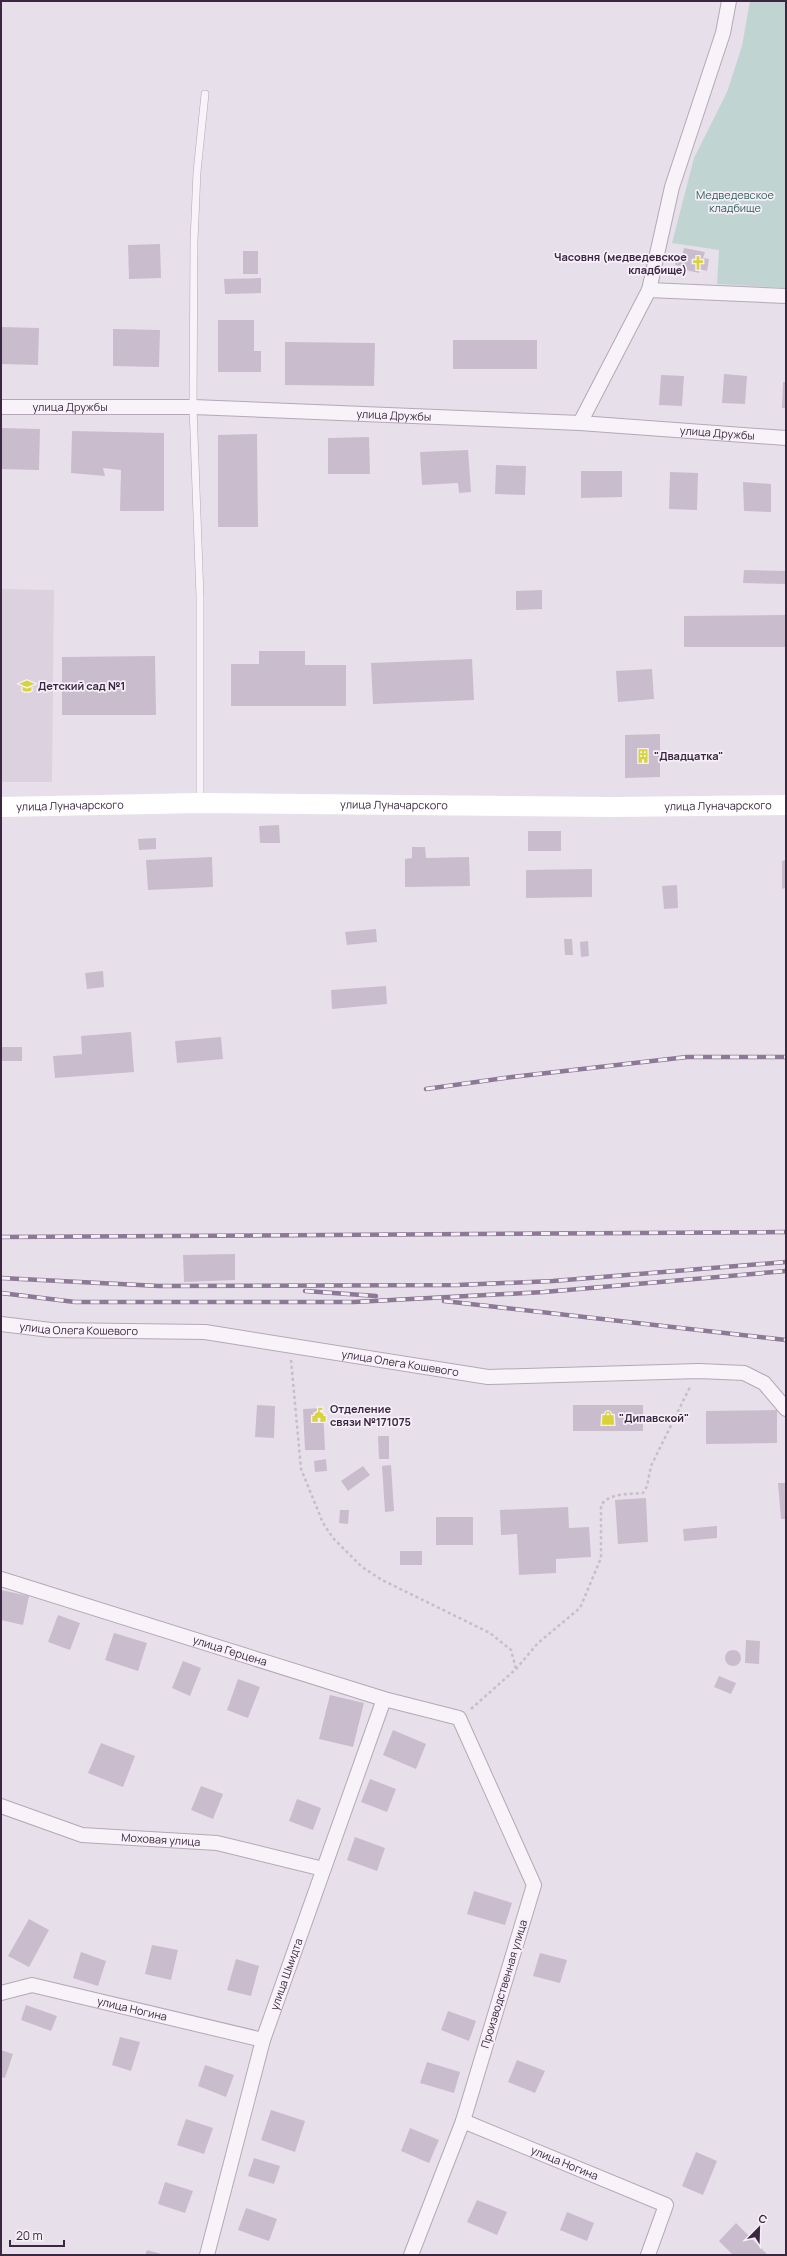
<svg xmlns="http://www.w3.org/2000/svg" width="787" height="2256" viewBox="0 0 787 2256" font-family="Manrope,sans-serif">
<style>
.built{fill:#dbd1df}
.green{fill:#c0d5d2}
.building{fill:#c9bccd}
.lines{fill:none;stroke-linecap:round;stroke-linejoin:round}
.lane-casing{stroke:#b4a8b8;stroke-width:8}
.street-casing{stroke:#b4a8b8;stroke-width:16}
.path{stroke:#c6bec9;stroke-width:2.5;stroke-dasharray:3 3;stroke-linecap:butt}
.lane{stroke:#f7f3f8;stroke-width:7}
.street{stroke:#f7f3f8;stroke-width:14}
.secondary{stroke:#fff;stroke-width:20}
.rail-casing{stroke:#8d7895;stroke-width:4.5}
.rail{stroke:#f5eff7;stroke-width:3;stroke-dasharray:9;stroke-linecap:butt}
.labels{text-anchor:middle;stroke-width:3.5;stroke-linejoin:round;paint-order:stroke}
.park-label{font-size:11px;fill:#33605c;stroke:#f5eff7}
.poi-label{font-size:11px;font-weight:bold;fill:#3c2743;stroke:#f5eff7;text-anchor:start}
.street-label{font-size:11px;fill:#3c2743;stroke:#f5eff7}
</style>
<rect width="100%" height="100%" fill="#e7e0ea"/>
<path class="built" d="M1 589 54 590 52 782H1Z"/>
<path class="green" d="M750 1H786V288L717 284 719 250 672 243 694 158 727 92 742 46Z"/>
<g class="building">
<path d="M160 244 161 278 129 279 128 245Z"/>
<path d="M684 248 705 252 703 258 709 259 707 271 699 269V273L681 269V266L675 265 677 255 682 256Z"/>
<rect x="243" y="251" width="15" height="23"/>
<path d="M261 278V293L225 294 224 279Z"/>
<path d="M218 320H254V351H261V372H218Z"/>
<path d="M1 327 39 328 38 365 1 364Z"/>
<path d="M113 329 160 330 159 367 113 366Z"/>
<rect x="453" y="340" width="84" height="29"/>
<path d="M285 342 375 343 374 386 285 385Z"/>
<path d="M724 374 747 376 745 404 722 403Z"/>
<path d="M661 375 684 376 682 406 659 405Z"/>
<path d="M783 382H786V408H782Z"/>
<path d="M1 428 40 429 39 470 1 469Z"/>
<path d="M72 431 164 433V511H120L121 470 103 468 105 476 71 473Z"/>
<path d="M257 434 258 527H218V435Z"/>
<path d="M369 437 370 474H328V438Z"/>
<path d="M468 450 471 492 459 493 458 483 422 485 420 452Z"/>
<path d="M496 465 526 466 525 495 495 494Z"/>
<path d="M581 471H622V497L581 498Z"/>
<path d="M670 472 698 473 697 510 669 509Z"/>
<path d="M743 482 771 484V512L744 511Z"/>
<path d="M744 570 786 571V584L743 583Z"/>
<path d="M542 590V609L516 610V591Z"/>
<path d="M786 615V647H684V616Z"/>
<path d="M259 651H305V665H346V706H231V664H259Z"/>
<path d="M155 656 156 715H62V657Z"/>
<path d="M472 659 474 700 373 704 371 663Z"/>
<path d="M652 669 654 699 618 702 616 671Z"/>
<path d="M660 734V777L625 778V735Z"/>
<path d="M279 825 280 843H260L259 826Z"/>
<rect x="528" y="831" width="33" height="20"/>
<path d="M156 838V849L139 850 138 839Z"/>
<path d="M412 847H425L426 858 469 857 470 886 405 887V859L412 858Z"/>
<path d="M212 857 213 887 148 890 146 860Z"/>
<path d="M786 860V888L782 889V861Z"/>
<path d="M592 869V897L526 898V870Z"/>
<path d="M677 885 678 908 664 909 662 886Z"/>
<path d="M376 929 377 942 347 945 345 932Z"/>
<path d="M564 939H572L573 955H565Z"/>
<path d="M588 941 589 956 581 957 580 942Z"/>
<path d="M103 971 104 987 87 989 85 973Z"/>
<path d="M386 986 387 1004 332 1009 331 990Z"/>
<path d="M131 1032 134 1072 55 1078 53 1056 82 1054 81 1036Z"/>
<path d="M221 1037 223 1059 177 1063 175 1041Z"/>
<rect x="1" y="1047" width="21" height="14"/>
<path d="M235 1254V1280L184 1282 183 1255Z"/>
<path d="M257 1405 275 1406 274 1438 255 1437Z"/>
<rect x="573" y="1405" width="70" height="26"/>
<path d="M323 1408 325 1450H305L303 1409Z"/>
<path d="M777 1410V1443L706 1444V1411Z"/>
<path d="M378 1436H389V1459H379Z"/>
<path d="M326 1459 327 1471 315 1472 314 1461Z"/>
<path d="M391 1465 394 1511 385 1512 382 1466Z"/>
<path d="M363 1466 370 1475 348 1491 341 1481Z"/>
<path d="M778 1483H786V1519H781Z"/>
<path d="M646 1498 648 1542 618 1544 615 1500Z"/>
<path d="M568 1507 569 1528 589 1527 591 1557 556 1559V1573L519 1575 517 1534 501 1535 500 1510Z"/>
<path d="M340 1510H349L348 1524 339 1523Z"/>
<rect x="436" y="1517" width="37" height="28"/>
<path d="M717 1526V1538L684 1541 683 1529Z"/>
<rect x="400" y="1551" width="22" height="14"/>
<path d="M1 1590 29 1596 23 1625 1 1620Z"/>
<path d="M58 1615 80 1623 70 1650 48 1642Z"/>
<path d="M114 1633 147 1643 138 1671 105 1660Z"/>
<path d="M746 1640 760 1641 759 1664 745 1663Z"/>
<circle cx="733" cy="1658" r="8"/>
<path d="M183 1661 201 1668 190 1696 172 1688Z"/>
<path d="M719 1676 736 1683 731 1694 714 1687Z"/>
<path d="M238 1679 260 1687 248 1718 227 1710Z"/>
<path d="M330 1695 364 1703 353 1747 319 1739Z"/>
<path d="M393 1730 426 1744 416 1769 383 1755Z"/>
<path d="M101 1743 135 1756 123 1787 88 1773Z"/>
<path d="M370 1779 396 1789 387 1812 361 1802Z"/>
<path d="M201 1786 223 1794 213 1819 191 1810Z"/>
<path d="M297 1799 321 1808 313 1830 289 1821Z"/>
<path d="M355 1837 385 1848 377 1871 347 1860Z"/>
<path d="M474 1891 512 1903 505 1925 467 1914Z"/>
<path d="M29 1919 49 1930 29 1967 8 1956Z"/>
<path d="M152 1945 178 1950 171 1980 145 1974Z"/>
<path d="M81 1952 106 1961 98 1986 73 1978Z"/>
<path d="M540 1953 567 1960 560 1983 533 1976Z"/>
<path d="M236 1959 259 1966 251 1996 227 1990Z"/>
<path d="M26 2005 57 2016 51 2031 21 2020Z"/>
<path d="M448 2011 476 2021 469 2041 441 2030Z"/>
<path d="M120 2037 140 2042 131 2071 112 2065Z"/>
<path d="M1 2050 13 2054 5 2078 1 2077Z"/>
<path d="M517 2060 545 2071 535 2093 508 2082Z"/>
<path d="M427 2062 460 2072 454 2093 420 2083Z"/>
<path d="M205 2065 234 2075 226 2097 198 2086Z"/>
<path d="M271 2110 305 2121 295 2152 261 2140Z"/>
<path d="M186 2119 213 2128 204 2154 177 2145Z"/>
<path d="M410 2128 439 2140 429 2163 401 2151Z"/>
<path d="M696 2152 717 2161 703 2195 682 2186Z"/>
<path d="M254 2158 280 2166 274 2184 248 2176Z"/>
<path d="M165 2182 193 2191 185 2213 158 2204Z"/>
<path d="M477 2200 507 2212 497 2235 467 2222Z"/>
<path d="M246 2208 277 2219 269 2241 238 2230Z"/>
<path d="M567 2212 594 2223 587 2241 560 2230Z"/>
<path d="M736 2223 767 2254 766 2255H733L719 2241Z"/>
<path d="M147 2250 165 2255H145Z"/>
</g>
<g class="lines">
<defs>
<path id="lane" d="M200 803V597L193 407 194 241 197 172 205 94"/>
<g id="street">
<path d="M649 290 786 296"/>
<path id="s1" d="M1 407H193L580 423 786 438"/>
<path d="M580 423 649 290 672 187 723 33 729 1"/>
<path id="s2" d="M1 1324 51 1330 205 1332 488 1377 699 1371 744 1373 764 1383 786 1409"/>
<path id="s3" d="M1 1579 384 1699 459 1718 534 1885 463 2121 411 2255"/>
<path id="s4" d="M1 1806 82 1835 217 1843 323 1869"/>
<path id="s5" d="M1 1993 32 1985 263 2040"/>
<path id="s6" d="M463 2121 666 2205 648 2255"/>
<path id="s7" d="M207 2255 263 2040 384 1699"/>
</g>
</defs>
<use href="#lane" class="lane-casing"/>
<use href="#street" class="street-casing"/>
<g class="path">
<path d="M291 1360 301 1469 323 1523 333 1538 362 1567 382 1580 490 1633 511 1650 516 1669"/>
<path d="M471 1709 516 1669 538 1643 580 1608 601 1558V1505C610 1493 628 1494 643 1493L647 1486 651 1466 690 1387"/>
</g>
<use href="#lane" class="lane"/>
<use href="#street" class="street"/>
<path class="secondary" id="s8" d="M1 807 200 803 612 807 786 805"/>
<defs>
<g id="rail">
<path d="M426 1089 512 1077 687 1057H786"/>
<path d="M1 1237 786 1232"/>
<path d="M1 1278 159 1286 458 1285 553 1281 786 1262"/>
<path d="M305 1291 376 1296"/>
<path d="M1 1293 75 1302H354L544 1292 786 1271"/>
<path d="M444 1301 786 1340"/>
</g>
</defs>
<use href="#rail" class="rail-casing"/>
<use href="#rail" class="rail"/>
</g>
<defs>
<symbol id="church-bare" viewBox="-9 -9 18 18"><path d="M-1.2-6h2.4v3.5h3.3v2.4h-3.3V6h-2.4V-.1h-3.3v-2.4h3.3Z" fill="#d9d33a" stroke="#f5eff7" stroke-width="2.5" paint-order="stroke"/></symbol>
<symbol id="school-bare" viewBox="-9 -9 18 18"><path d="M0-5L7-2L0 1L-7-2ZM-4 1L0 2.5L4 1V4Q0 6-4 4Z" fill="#d9d33a" stroke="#f5eff7" stroke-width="2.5" paint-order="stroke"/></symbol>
<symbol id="building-bare" viewBox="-9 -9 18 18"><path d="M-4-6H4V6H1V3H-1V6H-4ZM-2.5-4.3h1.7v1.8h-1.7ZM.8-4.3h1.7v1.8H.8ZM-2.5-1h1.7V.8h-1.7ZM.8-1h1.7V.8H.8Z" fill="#d9d33a" stroke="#f5eff7" stroke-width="2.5" paint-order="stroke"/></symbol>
<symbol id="civic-bare" viewBox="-9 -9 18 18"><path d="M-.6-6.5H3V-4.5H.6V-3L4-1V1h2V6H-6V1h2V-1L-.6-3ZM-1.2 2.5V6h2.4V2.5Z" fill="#d9d33a" stroke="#f5eff7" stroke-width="2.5" paint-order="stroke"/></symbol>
<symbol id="shop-bare" viewBox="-9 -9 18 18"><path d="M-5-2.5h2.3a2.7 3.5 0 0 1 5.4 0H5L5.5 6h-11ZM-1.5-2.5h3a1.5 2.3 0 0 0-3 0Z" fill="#d9d33a" stroke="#f5eff7" stroke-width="2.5" paint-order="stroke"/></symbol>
</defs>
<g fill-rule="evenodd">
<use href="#church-bare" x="688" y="253" width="20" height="20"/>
<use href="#school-bare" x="17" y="676" width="20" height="20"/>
<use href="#building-bare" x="633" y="746" width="20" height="20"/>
<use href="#civic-bare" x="309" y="1405" width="20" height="20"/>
<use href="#shop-bare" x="598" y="1408" width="20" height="20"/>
</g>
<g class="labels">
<g class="park-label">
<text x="735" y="199">Медведевское<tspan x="735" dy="13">кладбище</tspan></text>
</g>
<g class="poi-label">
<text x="687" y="261" text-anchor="end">Часовня (медведевское<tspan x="687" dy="13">кладбище)</tspan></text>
<text x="38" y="690">Детский сад №1</text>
<text x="654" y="760">"Двадцатка"</text>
<text x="330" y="1413">Отделение<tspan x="330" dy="13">связи №171075</tspan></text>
<text x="619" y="1422">"Дипавской"</text>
</g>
<g class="street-label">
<text dy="4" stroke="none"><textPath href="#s1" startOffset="69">улица Дружбы</textPath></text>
<text dy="4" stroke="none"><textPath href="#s1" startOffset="393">улица Дружбы</textPath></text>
<text dy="4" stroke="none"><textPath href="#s1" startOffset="717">улица Дружбы</textPath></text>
<text dy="4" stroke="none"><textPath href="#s8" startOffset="393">улица Луначарского</textPath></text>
<text dy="4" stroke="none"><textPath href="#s8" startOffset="69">улица Луначарского</textPath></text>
<text dy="4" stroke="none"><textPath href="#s8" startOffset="717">улица Луначарского</textPath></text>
<text dy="4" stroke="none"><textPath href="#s2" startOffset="78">улица Олега Кошевого</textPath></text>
<text dy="4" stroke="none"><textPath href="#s2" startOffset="402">улица Олега Кошевого</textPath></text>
<text dy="4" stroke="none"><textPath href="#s3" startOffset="240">улица Герцена</textPath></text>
<text dy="4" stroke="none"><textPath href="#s4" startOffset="165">Моховая улица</textPath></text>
<text dy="4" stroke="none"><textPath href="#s7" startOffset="292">улица Шмидта</textPath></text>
<text transform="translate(504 1984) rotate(-73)" y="4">Производственная улица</text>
<text dy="4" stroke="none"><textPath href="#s5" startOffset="135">улица Ногина</textPath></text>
<text dy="4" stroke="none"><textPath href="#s6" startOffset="110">улица Ногина</textPath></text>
</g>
</g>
<rect width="787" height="2256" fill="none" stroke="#3c2743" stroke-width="4"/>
<g transform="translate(759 2228) rotate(23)" stroke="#f5eff7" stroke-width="3" paint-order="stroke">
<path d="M0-3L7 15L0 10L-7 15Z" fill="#3c2743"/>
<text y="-6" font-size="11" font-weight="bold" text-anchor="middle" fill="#3c2743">С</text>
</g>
<path d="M10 2240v6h54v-6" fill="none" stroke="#3c2743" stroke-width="2"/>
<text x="16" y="2240" font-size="12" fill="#3c2743" stroke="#f5eff7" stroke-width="3" paint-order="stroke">20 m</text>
</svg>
